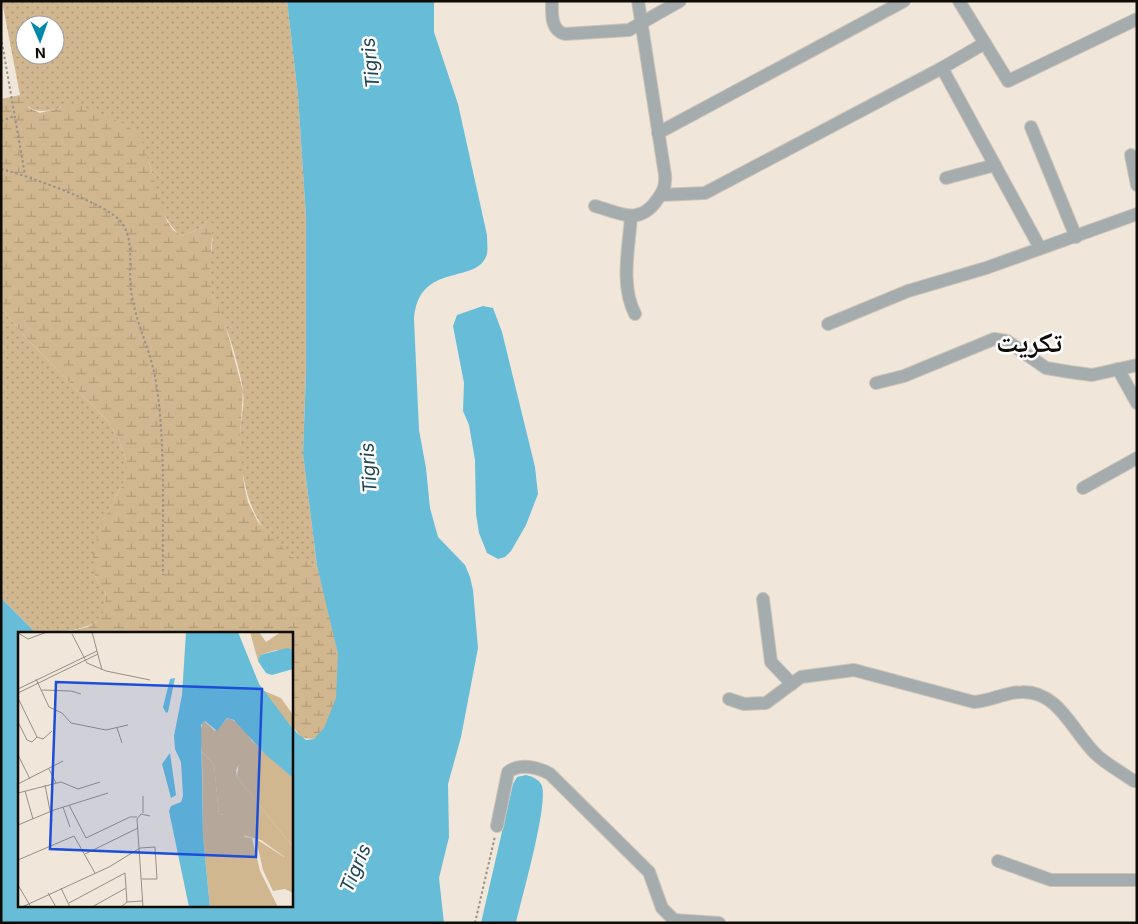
<svg xmlns="http://www.w3.org/2000/svg" width="1138" height="924" viewBox="0 0 1138 924" font-family="Inter,'Noto Naskh Arabic',sans-serif">
<style>
.grass{fill:url(#grass-dots);fill-rule:evenodd}
.wetland{fill:url(#wetland-marsh)}
.water{fill:#67bcd8}
.lines{fill:none;stroke-linecap:round;stroke-linejoin:round}
.minor-casing{stroke:#ccc4b8;stroke-width:14}
.path{stroke:#979187;stroke-width:2;stroke-dasharray:2.5 2.5;stroke-linecap:butt}
.minor{stroke:#a5acae;stroke-width:12}
.labels{text-anchor:middle;stroke-width:5;stroke-linejoin:round;paint-order:stroke}
.water-label{font-size:19px;font-style:italic;fill:#1e4551;stroke:#fff}
.town-label{font-size:28px;font-weight:bold;fill:#0f0c08;stroke:#fff}
.inset-road{fill:none;stroke:#968f86;stroke-width:1}
.view{fill:#1d4ed8;fill-opacity:0.15;stroke:#1d4ed8;stroke-width:2.5}
.inset-edge{fill:none;stroke:#0f0c08;stroke-width:2.5}
</style>
<defs>
<pattern id="grass-dots" width="8" height="8" patternUnits="userSpaceOnUse" patternTransform="scale(1.25)"><rect width="8" height="8" fill="#d0b78f"/><path d="M2 2h.1M6 6h.1" fill="none" stroke="#b19c7a" stroke-width="1.8" stroke-linecap="round"/></pattern>
<pattern id="wetland-marsh" width="20" height="14" patternUnits="userSpaceOnUse" patternTransform="scale(1.25)"><rect width="20" height="14" fill="#d0b78f"/><path d="M1 5h8M5 5V1M11 12h8M15 12V8" fill="none" stroke="#b19c7a"/></pattern>
</defs>
<rect width="100%" height="100%" fill="#f0e7da"/>
<g class="grass">
<path d="M2 1H287L298 96 306 217V372L303 454 317 566C309 563 299 561 292 556 250 527 241 485 240 437 240 422 245 406 243 391 242 377 230 336 224 322 219 309 211 297 209 283 205 260 220 242 207 221L201 228 182 236C160 222 157 186 149 162L62 107C44 112 30 116 20 95ZM25 25H55V55H25Z"/>
<path d="M1 308 27 339 107 420 118 438 127 462V476L103 520 94 574C98 581 104 588 106 595 116 631 57 633 36 633L1 598Z"/>
</g>
<path class="wetland" d="M20 95 29 108 40 113 62 107 81 106 127 125 142 140 167 221 173 230 182 236 201 228 207 221 213 223 209 282 213 297 225 323 243 391 240 437 244 485 248 502 258 522 278 543 293 557 317 566C324 595 333 624 338 653 341 678 337 724 314 739L302 738 291 724V633H62L87 627 97 621 105 610 106 594 94 574 93 551 103 520 127 476V462L118 438 107 420 27 339 1 308V99Z"/>
<g class="water">
<path d="M287 1H434V32L458 104 487 235C487 241 488 248 487 254 478 286 419 260 414 319L419 430 426 468 430 508 438 537 465 565 470 577 473 590 478 648 461 737 448 784 449 837 439 878 444 923H1V598L36 633H19V905H291V724L297 733 306 740 314 739 324 728 336 698 338 654 317 566 303 454 306 372V217L298 96Z"/>
<path d="M483 306 493 308 502 332 535 467 538 494 526 525 511 551 505 557 498 559 487 553 479 533 476 514 475 460 469 425 463 411 464 383 453 326 457 315Z"/>
<path d="M526 775C533 777 539 779 542 786 548 806 522 897 516 923H481L513 784 517 777Z"/>
</g>
<g class="lines">
<defs>
<g id="minor">
<path d="M552 1C552 13 550 30 565 34L629 30 680 1"/>
<path d="M959 1 1008 81 1137 19"/>
<path d="M942 68 985 43"/>
<path d="M1031 127 1076 237"/>
<path d="M658 133 904 1"/>
<path d="M1131 155 1137 185"/>
<path d="M946 178 995 165"/>
<path d="M661 195 705 193 942 68 1040 248"/>
<path d="M595 206C620 213 639 226 657 200 663 192 666 186 665 175L638 1"/>
<path d="M631 216C629 248 620 285 635 314"/>
<path d="M828 324 908 291 986 268 1137 214"/>
<path d="M1118 369 1137 403"/>
<path d="M876 383 904 376 994 339 1007 341 1046 368 1070 372 1092 375 1137 365"/>
<path d="M1083 488 1137 458"/>
<path d="M763 599 771 662 792 684"/>
<path d="M729 699 744 704 766 703 801 677 854 670 974 702C991 701 1005 692 1022 692 1061 691 1074 736 1099 757 1110 766 1122 773 1134 781L1137 780"/>
<path d="M497 826 508 772C520 763 538 767 550 774L649 872 662 908 674 920 719 923"/>
<path d="M998 861 1051 880H1137"/>
</g>
</defs>
<use href="#minor" class="minor-casing"/>
<g class="path">
<path d="M1 37 25 175"/>
<path d="M1 121 15 116"/>
<path d="M1 169C25 175 109 204 122 223 135 242 128 269 131 290 135 322 151 350 156 382 166 445 162 511 163 575"/>
<path d="M475 923 495 836"/>
</g>
<use href="#minor" class="minor"/>
</g>
<g class="labels">
<g class="water-label">
<text transform="translate(370 63) rotate(-96)" y="7">Tigris</text>
<text transform="translate(368 468) rotate(-94)" y="7">Tigris</text>
<text transform="translate(355 868) rotate(-67)" y="7">Tigris</text>
</g>
<g class="town-label">
<text x="1029" y="352">تكريت</text>
</g>
</g>
<g transform="translate(18 632)">
<rect width="275" height="275" fill="#f0e7da"/>
<path d="M244 58 263 66 275 83V97ZM234 109 275 146V215L219 145 223 113ZM184 120 196 132 201 183 208 182 227 205 234 206 242 239 260 275H192L185 205ZM238 207 266 225 275 222V261L267 257 255 259 245 238Z" fill="#d0b78f"/>
<path d="M232 0H241L248 10 263 0H275V18H258L242 23 240 29ZM210 86 223 92 234 109 223 114 225 124 218 138 219 145 275 215V222L268 226 243 208 216 201 208 182 201 183 196 132 184 120 181 100 186 89 197 99Z" fill="#d0b78f"/>
<path d="M168 0H220L241 52 275 97V146L247 122 216 88 209 86 199 99 187 89 183 93 185 205 192 275H171L151 179 153 174 163 170 165 164 163 130 157 117 156 104 164 63ZM269 16 275 18V37L254 43 248 41 240 29 242 23ZM157 46 150 80 148 81 145 75 152 47ZM152 121 158 163 153 166 144 132Z" fill="#67bcd8"/>
<path class="inset-road" d="M74 0 84 38M0 1 10 7 29 0M54 2 69 31 88 39 132 48M18 47 31 75 44 81 53 91 88 98 110 93M0 57 79 19M24 58 53 59 63 62M0 61 80 22M0 66 19 105 14 110 9 108 0 90M99 96 104 111M19 105 25 107 34 99M0 123 12 147M31 137 38 151M0 152 45 129M27 153 34 189M7 159 15 187M0 161 43 150 60 157 82 150M125 164V181M51 173 68 206 112 185H119M45 175 52 195M0 193 36 178 90 161M67 222 120 196M0 228 56 204 77 241M0 253 13 275M43 256 52 275M30 261 38 275M51 271 107 241 109 270M4 275 91 235 122 216 137 215 139 247H124M74 275 108 256M103 275 109 270 124 269M125 275 119 187 123 182 132 184"/>
<path class="view" d="M38 50 244 57 238 225 32 217Z"/>
<rect width="275" height="275" class="inset-edge"/>
</g>
<rect width="1138" height="924" fill="none" stroke="#0f0c08" stroke-width="5"/>
<g transform="translate(40 40) rotate(178)"><circle r="24" fill="#ffffff" stroke="#9f9e9c"/>
<path d="M0-4L9 19L0 12L-9 19Z" fill="#0089a9"/>
<text y="-8" font-size="14" font-weight="bold" text-anchor="middle" fill="#0f0c08">N</text>
</g>
</svg>
